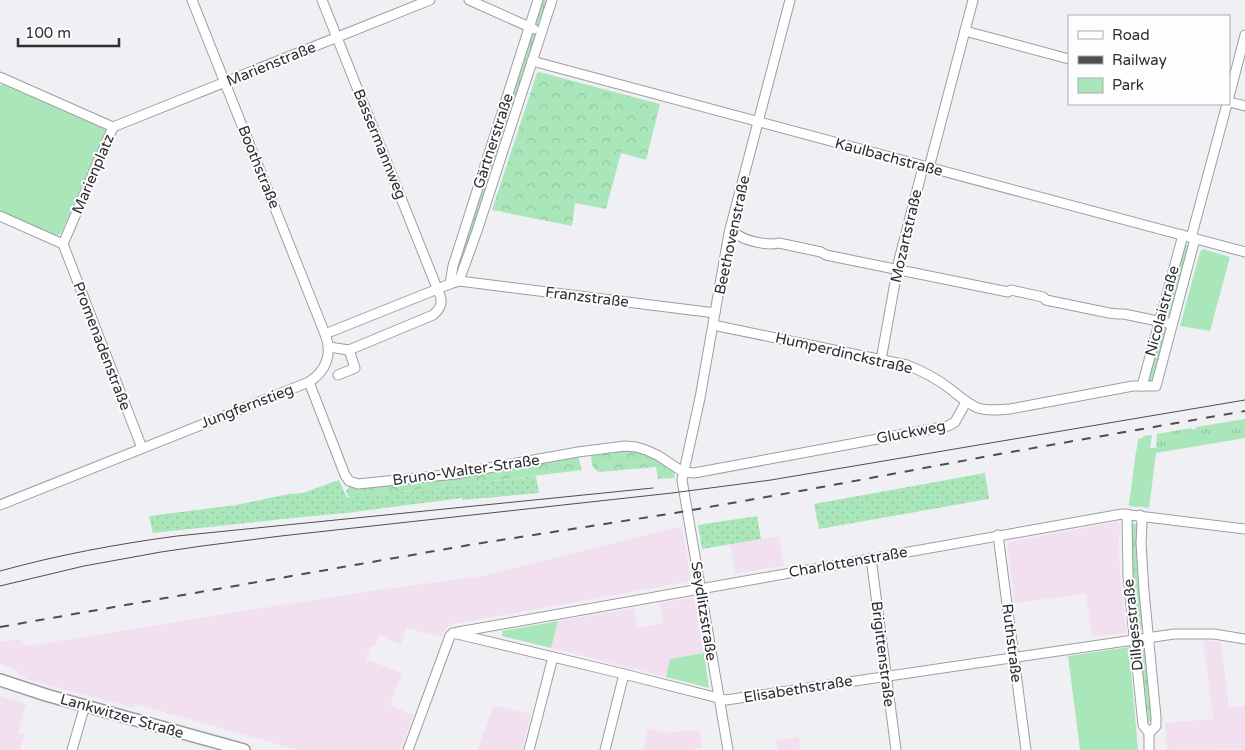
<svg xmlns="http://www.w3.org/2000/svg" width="1245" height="750" viewBox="0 0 1245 750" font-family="'Varela Round',sans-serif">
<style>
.commercial{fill:#f2e0f1}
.grass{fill:url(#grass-tufts)}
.forest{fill:url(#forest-crowns)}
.park{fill:#a9e7ba}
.garden{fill:url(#garden-dots)}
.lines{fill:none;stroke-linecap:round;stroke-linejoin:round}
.minor-casing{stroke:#9e9ea2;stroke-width:11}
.major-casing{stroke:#9e9ea2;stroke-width:14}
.minor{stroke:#fff;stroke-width:9}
.major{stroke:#fff;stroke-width:11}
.tram{stroke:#4e4e50;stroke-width:1}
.rail{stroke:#4e4e50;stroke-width:2;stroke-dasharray:9 9;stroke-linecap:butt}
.labels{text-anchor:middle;stroke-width:4;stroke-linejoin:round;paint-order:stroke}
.street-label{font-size:15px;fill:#2f2f30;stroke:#fdfdff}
</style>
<defs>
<pattern id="grass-tufts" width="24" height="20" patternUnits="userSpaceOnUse" patternTransform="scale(1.25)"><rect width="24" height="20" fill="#a9e7ba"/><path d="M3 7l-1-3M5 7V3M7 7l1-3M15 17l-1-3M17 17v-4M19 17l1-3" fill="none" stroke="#92c6a0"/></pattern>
<pattern id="forest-crowns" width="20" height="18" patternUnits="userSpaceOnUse" patternTransform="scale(1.25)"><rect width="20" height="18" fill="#a9e7ba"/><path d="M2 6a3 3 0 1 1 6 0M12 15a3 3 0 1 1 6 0" fill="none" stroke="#92c6a0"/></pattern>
<pattern id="garden-dots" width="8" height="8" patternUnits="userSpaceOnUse" patternTransform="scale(1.25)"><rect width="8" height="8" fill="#a9e7ba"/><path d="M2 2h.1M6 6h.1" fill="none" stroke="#92c6a0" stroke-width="1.8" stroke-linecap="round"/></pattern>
</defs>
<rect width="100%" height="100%" fill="#f0f0f4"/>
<g class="commercial">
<path d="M1116 522 1119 524 1120 526 1119 540 1120 574 1126 633 1092 637 1086 594 1015 603 1007 543 1008 542Z"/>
<path d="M682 526 691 578 687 582 453 624 445 629 442 637 406 628 401 644 379 636 375 646 371 645 366 659 402 673 390 706 414 715 400 750H298L135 704 134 708 25 679V677L19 675 17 671 13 668 0 664V642L20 639 27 646 356 593 482 576Z"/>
<path d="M779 536 784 566 735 574 730 544Z"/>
<path d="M694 597 704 653 670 659 666 677 551 648 558 621 634 608 637 628 663 623 660 603Z"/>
<path d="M1203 641 1221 642 1229 707 1245 706V749L1167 750 1165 723 1213 719Z"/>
<path d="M0 696 26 704 18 733 25 735 20 750H0Z"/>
<path d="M494 705 531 714 522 750H477Z"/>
<path d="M648 728 665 733 688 730 689 731 699 730 703 748 687 750H643Z"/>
<path d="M799 737 800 750H777L776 740Z"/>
</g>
<g class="grass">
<path d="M541 0H550L540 26 534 24Z"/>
<path d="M531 32 537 34 464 263 456 270Z"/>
<path d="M1183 244 1189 246 1170 317 1164 316Z"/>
<path d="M1161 328 1167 329 1153 380 1149 382 1148 381Z"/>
<path d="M1245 419V434L1156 448 1157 434 1191 428 1192 430 1196 429V427Z"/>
<path d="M1152 435 1143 499 1137 507 1129 506 1138 439 1143 438V436Z"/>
<path d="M1130 524H1138L1145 629 1137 630 1132 592Z"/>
<path d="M1146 648 1153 722H1147L1139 649Z"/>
</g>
<g class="forest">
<path d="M539 72 660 104 646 160 621 153 606 209 575 203 572 226 492 210 537 73Z"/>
<path d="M621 449 646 452 673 468 675 478 658 479 656 467 600 472C592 470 592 464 591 457L594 453Z"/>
<path d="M578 456 582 470 349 498 346 491 350 486 357 488Z"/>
</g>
<g class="park">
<path d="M3 84 103 127 105 129V133L61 233 59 235H55L0 212V85Z"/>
<path d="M1203 249 1230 257 1210 331 1180 326 1200 252Z"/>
<path d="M1245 432V438L1156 453 1149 508 1129 505 1136 451Z"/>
<path d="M558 621 551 648 502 636V631Z"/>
<path d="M1129 647 1138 750H1080L1068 656Z"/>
<path d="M704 653 709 688 666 677 670 659Z"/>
</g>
<g class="garden">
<path d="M985 473 989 499 819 529 814 504Z"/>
<path d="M536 476 539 493 462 500V498L346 513 302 517 153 533 149 516 236 505 289 494 303 493 339 480 347 498Z"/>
<path d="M757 516 761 539 702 549 698 525Z"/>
</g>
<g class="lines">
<defs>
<g id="minor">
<path d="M322 0 435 283C441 297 446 304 433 315L349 350 355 368 338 375"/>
<path d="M469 0 534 29"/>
<path d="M965 31 1069 59"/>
<path d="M532 61 1245 252"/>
<path d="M0 77 113 127"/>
<path d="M1229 97 1245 35"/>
<path d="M1229 102 1245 106"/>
<path d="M113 127 430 0"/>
<path d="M0 216 63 244"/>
<path d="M738 235C746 241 769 246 779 243L821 252 826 255 1008 292 1011 290 1043 297 1046 300 1109 313 1118 314H1124L1172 324"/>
<path d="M1191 238 1227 104"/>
<path d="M63 244 142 448"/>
<path d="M63 244 113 127"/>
<path d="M459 281 477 231 552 0"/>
<path d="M450 284 453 266 538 0"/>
<path d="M713 325 907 365C922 371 936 378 949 388 958 395 967 404 978 408 988 411 999 410 1010 409L1133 386H1156L1195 239"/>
<path d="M325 334 450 284 459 281 715 313"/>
<path d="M329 347 349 350"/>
<path d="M881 360 899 260 922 171 930 164 973 0"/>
<path d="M309 382 345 475 349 481 358 484 455 474 578 452 625 446 636 447 646 450 659 456 683 472 694 473 948 426 955 422 966 402"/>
<path d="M1142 386 1183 235"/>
<path d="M0 505 309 382C326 371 333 354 325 334L192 0"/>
<path d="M1127 514 1128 576 1143 725 1149 733V750"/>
<path d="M1140 515 1142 523 1141 543 1144 591 1156 717V726L1149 733"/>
<path d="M998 535 1026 750"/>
<path d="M871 558 896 750"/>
<path d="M458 632 1122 514 1245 529"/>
<path d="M453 633 624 674 726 700 1174 634H1214L1245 639"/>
<path d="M72 750 85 705"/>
<path d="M408 750 450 636 453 633"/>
<path d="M529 750 553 657"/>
<path d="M605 750 624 674"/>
<path d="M728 750 682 480 700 398 729 233 790 0"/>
</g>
<path id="major" d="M0 680 46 695 244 750"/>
</defs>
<use href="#minor" class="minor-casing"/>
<use href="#major" class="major-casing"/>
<use href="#minor" class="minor"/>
<use href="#major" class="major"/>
<g class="tram">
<path d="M0 571C58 555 117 544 177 536L653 488"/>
<path d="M0 586 84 566 161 552 202 546 281 536 672 493 771 480 1245 400"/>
</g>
<path class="rail" d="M0 627 469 545 675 513 806 490 1005 453 1245 411"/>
</g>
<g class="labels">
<g class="street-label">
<text transform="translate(271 64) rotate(-22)" y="5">Marienstraße</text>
<text transform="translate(493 141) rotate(-72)" y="5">Gärtnerstraße</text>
<text transform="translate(380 144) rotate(68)" y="5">Bassermannweg</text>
<text transform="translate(889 157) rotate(15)" y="5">Kaulbachstraße</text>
<text transform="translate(259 167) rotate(68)" y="5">Boothstraße</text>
<text transform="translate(93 174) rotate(-67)" y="5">Marienplatz</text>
<text transform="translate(732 235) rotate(-78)" y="5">Beethovenstraße</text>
<text transform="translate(906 236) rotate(-77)" y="5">Mozartstraße</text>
<text transform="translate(587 297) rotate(7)" y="5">Franzstraße</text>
<text transform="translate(1162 311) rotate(-75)" y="5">Nicolaistraße</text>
<text transform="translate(102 346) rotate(69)" y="5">Promenadenstraße</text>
<text transform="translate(844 353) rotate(13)" y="5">Humperdinckstraße</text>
<text transform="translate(247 406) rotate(-21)" y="5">Jungfernstieg</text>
<text transform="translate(911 432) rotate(-11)" y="5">Gluckweg</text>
<text transform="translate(466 470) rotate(-8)" y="5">Bruno-Walter-Straße</text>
<text transform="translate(848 562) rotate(-10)" y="5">Charlottenstraße</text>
<text transform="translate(704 611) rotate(81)" y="5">Seydlitzstraße</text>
<text transform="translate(1133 625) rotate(-96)" y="5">Dillgesstraße</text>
<text transform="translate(1012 643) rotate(83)" y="5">Ruthstraße</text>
<text transform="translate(883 654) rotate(83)" y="5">Brigittenstraße</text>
<text transform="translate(798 689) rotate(-9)" y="5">Elisabethstraße</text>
<text transform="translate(122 716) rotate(16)" y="5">Lankwitzer Straße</text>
</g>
</g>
<rect x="1068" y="15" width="162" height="90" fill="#fdfdff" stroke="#ababac"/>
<rect x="1078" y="31" width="25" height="8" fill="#ffffff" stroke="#ababac"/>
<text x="1112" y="40" font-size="15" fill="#2f2f30">Road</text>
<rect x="1078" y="56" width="25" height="8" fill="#4e4e50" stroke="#ababac"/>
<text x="1112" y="65" font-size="15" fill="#2f2f30">Railway</text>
<rect x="1078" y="78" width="25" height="15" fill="#a9e7ba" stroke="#ababac"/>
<text x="1112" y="90" font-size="15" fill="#2f2f30">Park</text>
<path d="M18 38v8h101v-8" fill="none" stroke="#2f2f30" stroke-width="2.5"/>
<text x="25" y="38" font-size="15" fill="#2f2f30" stroke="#fdfdff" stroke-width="4" paint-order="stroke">100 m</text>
</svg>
